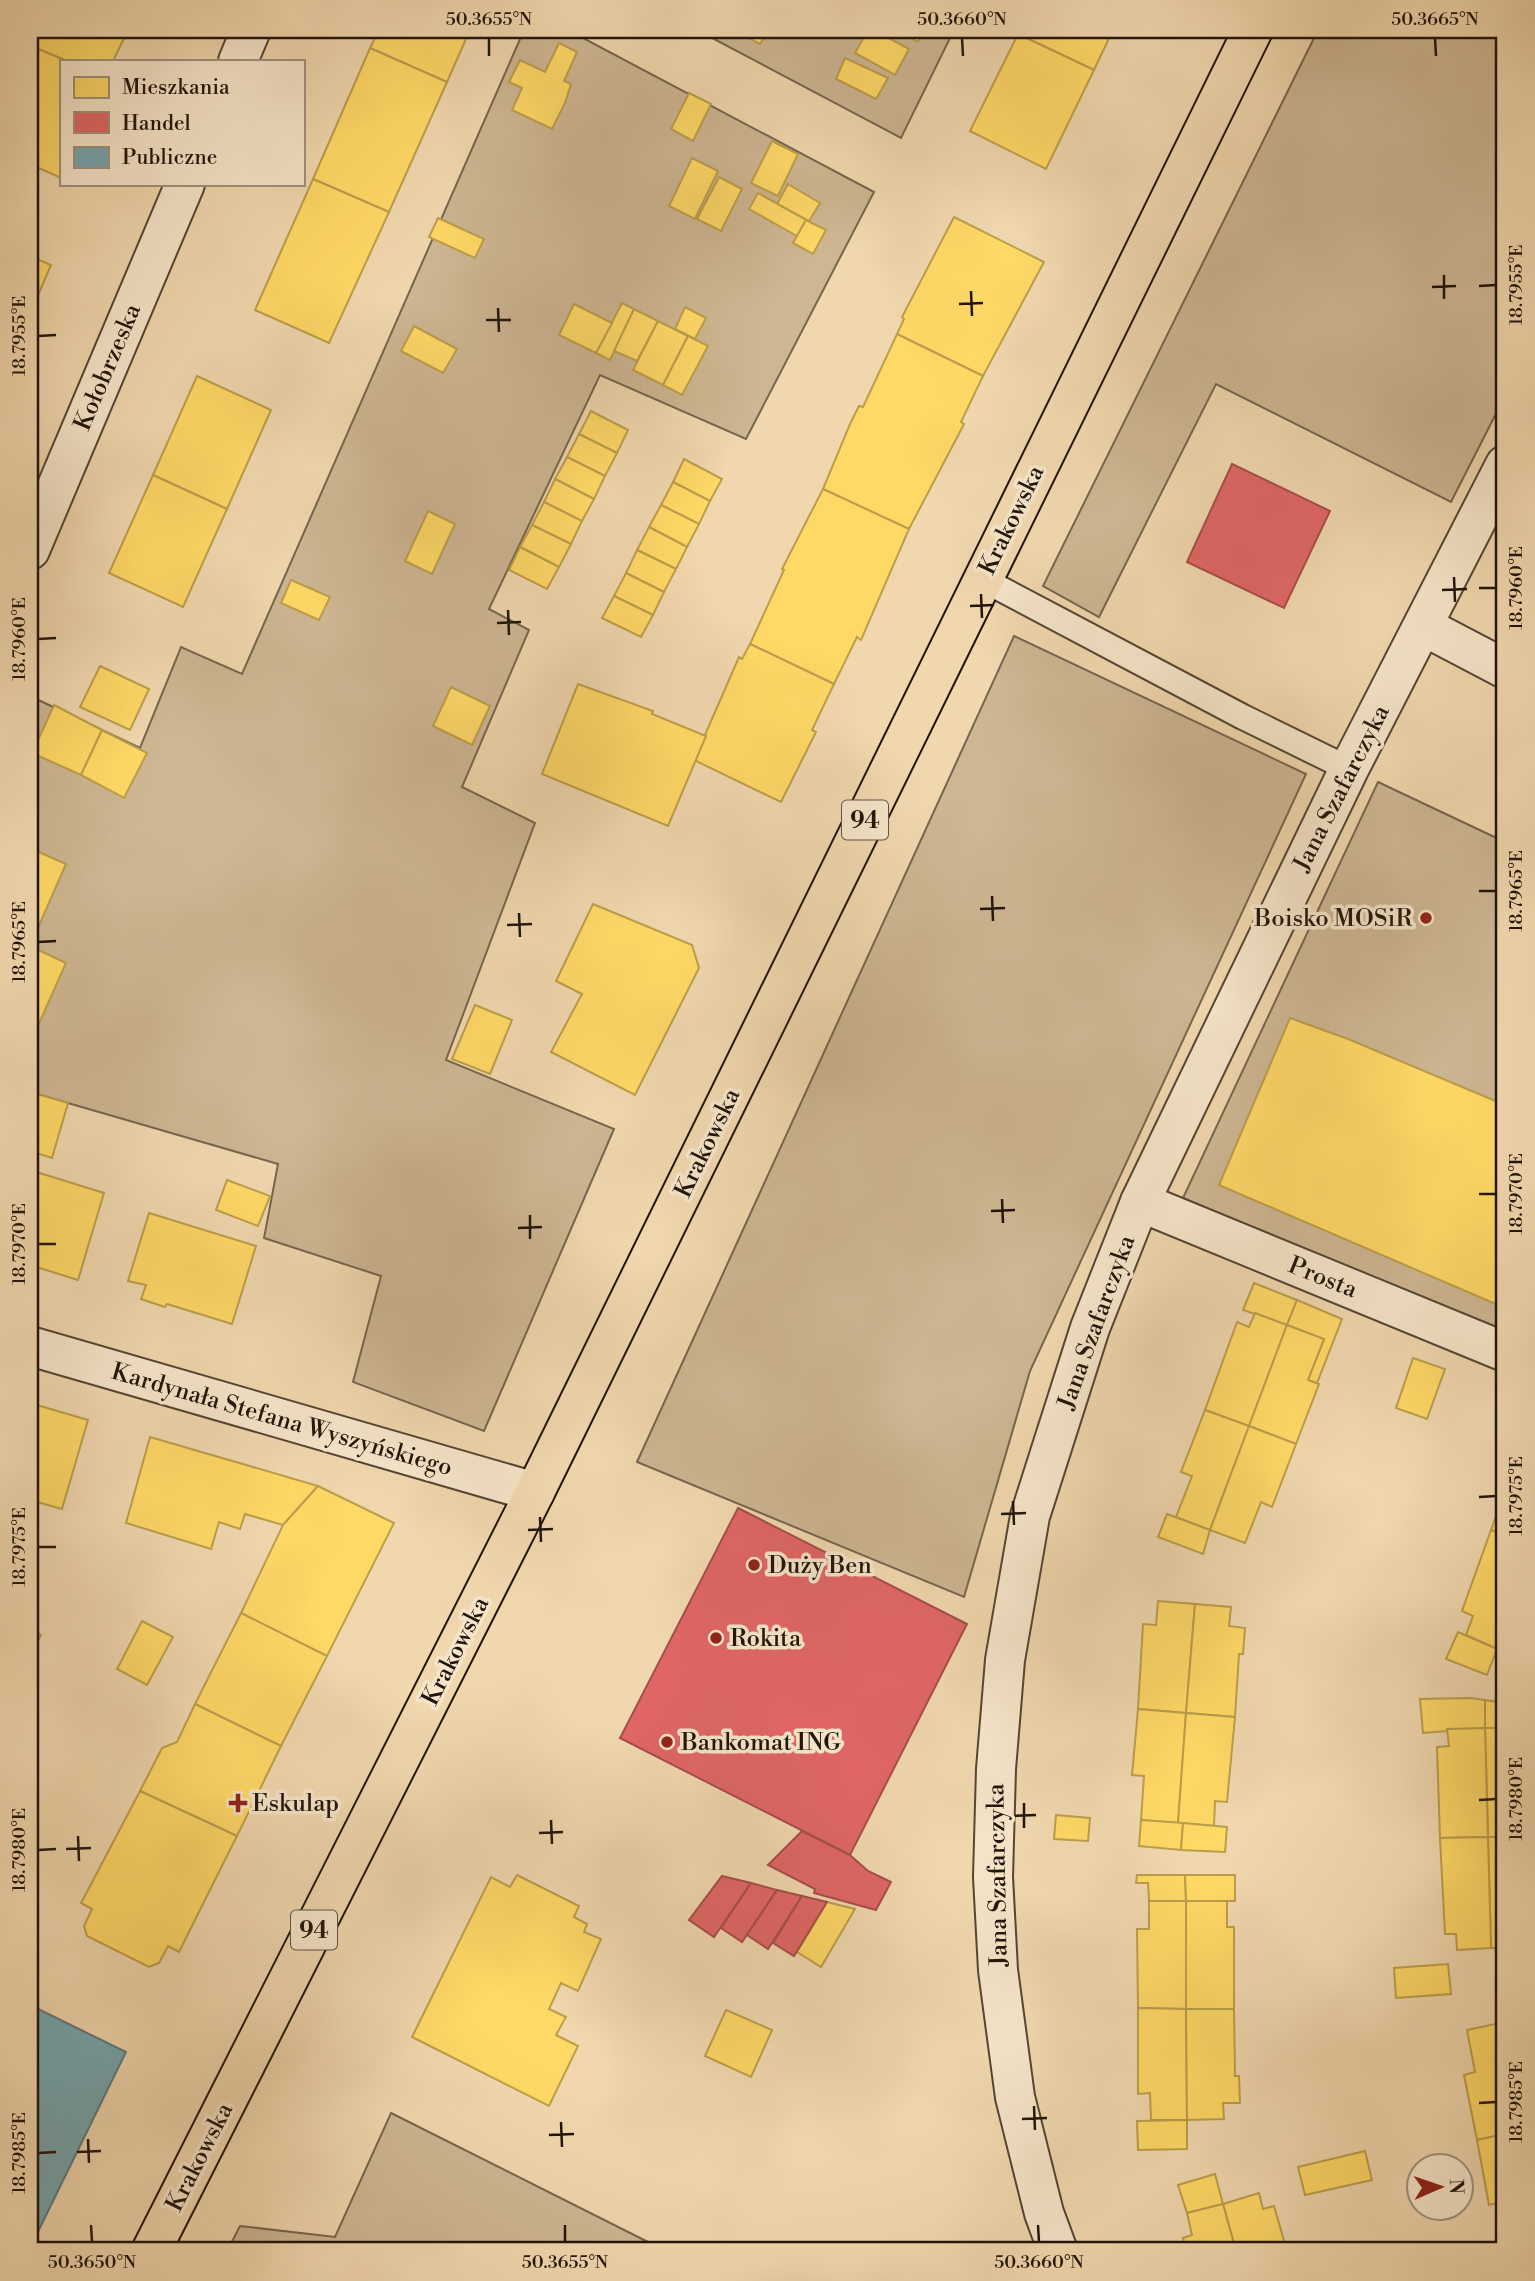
<svg xmlns="http://www.w3.org/2000/svg" width="1535" height="2281" viewBox="0 0 1535 2281" font-family="'Libre Bodoni',serif">
<style>
.green{fill:#cdb692;stroke:#76664e;stroke-width:2}
.homes{fill:#ffd966;stroke:#bc9e4a;stroke-width:2}
.shops{fill:#e06666;stroke:#a64e4a;stroke-width:2}
.public{fill:#76a5af;stroke:#5c7a7e;stroke-width:2}
.lines{fill:none;stroke-linecap:round;stroke-linejoin:round}
.service-casing{stroke:#544633;stroke-width:28}
.minor-casing{stroke:#544633;stroke-width:42}
.primary-casing{stroke:#20150a;stroke-width:42}
.service{stroke:#f6e5ca;stroke-width:24}
.minor{stroke:#f6e5ca;stroke-width:38}
.primary{stroke:#f1d7ae;stroke-width:38}
.ticks{fill:none;stroke:#20150a;stroke-width:2.5}
.poi-dot{fill:#8f2418;stroke:#f6e5ca;stroke-width:2.5}
.labels{text-anchor:middle;stroke-width:7;stroke-linejoin:round;paint-order:stroke}
.shield{fill:#f6e5ca;stroke:#605344;stroke-width:2}
.shield-label{font-size:23px;font-weight:bold;fill:#20150a}
.street-label{font-size:24px;fill:#20150a;stroke:#f6e5ca}
.poi-label{font-size:24px;fill:#20150a;stroke:#f6e5ca;text-anchor:start}
.neatline{fill:none;stroke:#20150a;stroke-width:2.5}
.ticks-label{font-size:18px;text-anchor:middle;fill:#20150a}
</style>
<rect width="100%" height="100%" fill="#f1d7ae"/>
<filter id="stains"><feTurbulence type="fractalNoise" baseFrequency=".00286" numOctaves="4"/><feColorMatrix values="0 0 0 0 .2 0 0 0 0 .09 0 0 0 0 .02 0 0 0 .5 -.17"/></filter>
<radialGradient id="worn" r=".72"><stop offset=".6" stop-color="#630" stop-opacity="0"/><stop offset="1" stop-color="#630" stop-opacity=".3"/></radialGradient>
<g class="green">
<path d="M524 30H568L874 192 746 439 600 375 489 609 529 630 462 787 535 823 446 1060 614 1129 484 1431 353 1382 381 1276 264 1238 278 1164 30 1092V703L32 697 140 748 181 647 242 674Z"/>
<path d="M697 30H954L901 138Z"/>
<path d="M1318 30H1505V396L1451 502 1216 384 1099 617 1043 586Z"/>
<path d="M1014 636 1306 774 1030 1371 964 1597 637 1462Z"/>
<path d="M1378 782 1505 842V1338L1183 1198Z"/>
<path d="M391 2113 666 2251H227L240 2226 335 2237Z"/>
</g>
<g class="homes">
<path d="M39 30H128L113 61H67L31 46Z"/>
<path d="M379 30H470L447 82 370 48Z"/>
<path d="M733 30H768L760 44Z"/>
<path d="M868 30H874L909 49 895 75 855 53Z"/>
<path d="M896 30H925L918 42Z"/>
<path d="M1019 30H1113L1094 70 1018 34Z"/>
<path d="M1018 34 1094 70 1046 169 970 131Z"/>
<path d="M559 43 577 52 564 81 571 84 565 103 552 129 512 110 522 88 509 82 520 60 545 72Z"/>
<path d="M31 46 67 61H61V178L30 164Z"/>
<path d="M370 48 447 82 389 212 313 179Z"/>
<path d="M845 58 888 78 876 99 836 79Z"/>
<path d="M689 93 711 104 693 141 671 129Z"/>
<path d="M772 141 798 154 778 196 751 183Z"/>
<path d="M692 158 718 171 695 219 669 206Z"/>
<path d="M719 177 742 189 721 231 697 219Z"/>
<path d="M313 179 389 212 329 343 255 310Z"/>
<path d="M788 184 820 203 809 221 777 204Z"/>
<path d="M758 193 806 220 797 236 749 209Z"/>
<path d="M954 217 1044 262 983 376 897 334 904 319 902 317Z"/>
<path d="M438 218 484 239 475 258 429 237Z"/>
<path d="M806 220 826 230 813 254 793 243Z"/>
<path d="M30 256 51 265 30 314Z"/>
<path d="M622 303 634 309 610 360 596 353Z"/>
<path d="M574 304 612 323 596 353 559 335Z"/>
<path d="M685 307 706 318 695 339 675 329Z"/>
<path d="M634 309 658 321 637 361 614 351Z"/>
<path d="M658 321 688 336 663 385 633 370Z"/>
<path d="M414 326 457 349 443 373 401 351Z"/>
<path d="M897 334 983 376 961 422 964 424 909 529 823 489 850 424 859 406 863 407Z"/>
<path d="M688 336 708 346 682 395 663 385Z"/>
<path d="M197 376 271 410 227 509 153 475Z"/>
<path d="M591 411 628 430 617 453 579 434Z"/>
<path d="M579 434 617 453 605 476 567 457Z"/>
<path d="M567 457 605 476 594 499 555 479Z"/>
<path d="M684 459 722 479 710 501 673 482Z"/>
<path d="M153 475 227 509 183 607 109 573Z"/>
<path d="M555 479 594 499 582 521 544 502Z"/>
<path d="M673 482 710 501 699 524 661 505Z"/>
<path d="M823 489 909 529 861 640 857 637 834 684 750 644 784 570 782 569Z"/>
<path d="M544 502 582 521 571 544 532 525Z"/>
<path d="M661 505 699 524 687 547 649 527Z"/>
<path d="M428 511 455 524 432 574 405 561Z"/>
<path d="M532 525 571 544 559 567 520 547Z"/>
<path d="M649 527 687 547 676 569 637 550Z"/>
<path d="M520 547 559 567 547 589 509 570Z"/>
<path d="M637 550 676 569 664 592 626 573Z"/>
<path d="M626 573 664 592 653 615 614 596Z"/>
<path d="M291 580 330 597 319 620 281 603Z"/>
<path d="M614 596 653 615 641 637 602 618Z"/>
<path d="M750 644 834 684 812 730 816 732 781 802 694 760 739 657 742 659Z"/>
<path d="M100 666 149 689 130 730 80 707Z"/>
<path d="M578 684 653 711 652 714 706 736 668 826 542 774Z"/>
<path d="M451 687 490 706 472 745 433 726Z"/>
<path d="M54 705 102 730 81 775 32 753Z"/>
<path d="M102 730 147 753 124 798 81 775Z"/>
<path d="M30 848 66 864 30 946Z"/>
<path d="M593 904 692 945 699 968 635 1095 551 1052 582 994 556 981Z"/>
<path d="M30 946 66 963 37 1028 30 1025Z"/>
<path d="M475 1005 512 1020 490 1074 452 1059Z"/>
<path d="M1290 1018 1348 1039 1505 1105V1308L1219 1185Z"/>
<path d="M30 1092 68 1103 52 1158 30 1151Z"/>
<path d="M30 1170 104 1193 78 1280 30 1265Z"/>
<path d="M227 1180 270 1196 258 1226 216 1210Z"/>
<path d="M149 1213 256 1246 232 1324 167 1304 165 1307 141 1299 146 1285 128 1281Z"/>
<path d="M1254 1283 1297 1300 1287 1325 1243 1310Z"/>
<path d="M1297 1300 1342 1319 1317 1383 1308 1380 1324 1339 1287 1325Z"/>
<path d="M1255 1313 1287 1325 1249 1426 1205 1410 1237 1322 1249 1327Z"/>
<path d="M1287 1325 1324 1339 1308 1380 1319 1384 1296 1444 1249 1426Z"/>
<path d="M1413 1358 1445 1369 1427 1419 1396 1408Z"/>
<path d="M30 1403 88 1420 62 1509 30 1500Z"/>
<path d="M1205 1410 1249 1426 1210 1530 1176 1517 1192 1476 1181 1472Z"/>
<path d="M1249 1426 1296 1444 1272 1507 1261 1502 1245 1543 1210 1530Z"/>
<path d="M150 1437 318 1486 283 1525 245 1514 240 1529 219 1522 211 1549 126 1523Z"/>
<path d="M318 1486 394 1523 327 1656 241 1613 283 1525Z"/>
<path d="M1505 1491V1535L1491 1530Z"/>
<path d="M1167 1514 1210 1530 1203 1554 1158 1537Z"/>
<path d="M1491 1530 1505 1535V1627L1497 1649 1466 1635 1473 1616 1462 1611Z"/>
<path d="M1158 1601 1195 1604 1186 1713 1138 1709 1143 1624 1156 1625Z"/>
<path d="M1195 1604 1231 1607 1229 1626 1245 1628 1243 1654H1239L1235 1717 1186 1713Z"/>
<path d="M241 1613 327 1656 281 1746 195 1704Z"/>
<path d="M142 1621 173 1637 147 1685 117 1669Z"/>
<path d="M30 1629 41 1635 30 1657Z"/>
<path d="M1458 1632 1497 1649 1487 1675 1446 1659Z"/>
<path d="M1471 1698 1485 1700V1728L1423 1733 1420 1699Z"/>
<path d="M1485 1700 1505 1703V1728H1485Z"/>
<path d="M195 1704 281 1746 237 1836 140 1791 162 1748 177 1742Z"/>
<path d="M1138 1709 1186 1713 1178 1823 1141 1820 1144 1776 1132 1775Z"/>
<path d="M1186 1713 1235 1717 1227 1802 1215 1801 1214 1826 1178 1823Z"/>
<path d="M1485 1728H1505V1837H1488Z"/>
<path d="M1485 1728 1488 1837 1440 1838 1437 1747 1449 1746 1447 1729Z"/>
<path d="M140 1791 237 1836 179 1952 168 1946 159 1963 149 1967 87 1936 84 1926 92 1909 81 1903Z"/>
<path d="M1056 1815 1090 1818 1088 1841 1054 1839Z"/>
<path d="M1141 1820 1183 1823 1181 1850 1139 1846Z"/>
<path d="M1183 1823 1227 1827 1225 1852 1181 1850Z"/>
<path d="M1488 1837H1505V1948H1491Z"/>
<path d="M1488 1837 1491 1948 1457 1950 1456 1934H1445L1440 1838Z"/>
<path d="M517 1875 579 1906 574 1917 587 1924 584 1932 601 1939 578 1991 561 1983 549 2009 566 2017 556 2035 578 2046 549 2106 412 2037 491 1877 510 1887Z"/>
<path d="M1137 1875H1185L1186 1901H1149L1148 1883H1136Z"/>
<path d="M1185 1875H1235V1901H1186Z"/>
<path d="M1149 1901H1186V2009L1138 2008 1137 1929H1149Z"/>
<path d="M1186 1901H1227V1927H1234V2009H1186Z"/>
<path d="M827 1902 855 1909 821 1967 797 1952Z"/>
<path d="M1448 1964 1451 1994 1396 1998 1394 1968Z"/>
<path d="M1138 2008 1186 2009 1187 2120H1151L1150 2093 1138 2094Z"/>
<path d="M1186 2009H1234L1235 2076H1239L1240 2103H1223L1224 2119 1187 2120Z"/>
<path d="M726 2010 772 2030 751 2077 705 2056Z"/>
<path d="M1505 2022V2134L1477 2140 1464 2075 1475 2072 1467 2030Z"/>
<path d="M1187 2120V2149L1138 2150 1137 2121Z"/>
<path d="M1505 2134V2222L1501 2202 1489 2205 1477 2140Z"/>
<path d="M1365 2151 1372 2180 1305 2195 1298 2167Z"/>
<path d="M1215 2174 1223 2204 1187 2213 1178 2185Z"/>
<path d="M1259 2193 1263 2209 1274 2206 1287 2251H1236L1223 2204Z"/>
<path d="M1223 2204 1236 2251H1186L1183 2238 1192 2235 1187 2213Z"/>
</g>
<g class="shops">
<path d="M1232 464 1330 511 1284 608 1187 562Z"/>
<path d="M738 1508 967 1624 850 1855 620 1738Z"/>
<path d="M802 1831 850 1855 868 1871 891 1882 876 1910 814 1893 815 1889 768 1865Z"/>
<path d="M722 1876 751 1883 714 1937 689 1920Z"/>
<path d="M751 1883 777 1890 742 1942 721 1928Z"/>
<path d="M777 1890 802 1896 768 1949 747 1935Z"/>
<path d="M802 1896 827 1902 794 1956 773 1943Z"/>
</g>
<path class="public" d="M30 2005 126 2052 30 2248Z"/>
<g class="lines">
<defs>
<path id="service" d="M982 579 1243 717 1349 769"/>
<g id="minor">
<path d="M238 61 251 30"/>
<path d="M30 550 185 184"/>
<path d="M1423 626 1505 669"/>
<path d="M1140 1202 1505 1352"/>
<path d="M30 1346 535 1492"/>
<path d="M1058 2251 1044 2213 1015 2097 998 1970 993 1877 996 1769 1005 1660 1030 1516 1090 1328 1140 1202 1349 769 1505 465"/>
</g>
<path id="primary" d="M151 2251 535 1492 1253 30"/>
</defs>
<use href="#service" class="service-casing"/>
<use href="#minor" class="minor-casing"/>
<use href="#primary" class="primary-casing"/>
<use href="#service" class="service"/>
<use href="#minor" class="minor"/>
<use href="#primary" class="primary"/>
</g>
<path class="ticks" d="M489 38V56M962 38 963 56M1435 38 1436 56M1444 275V299M1479 286 1496 285M1432 287 1456 286M971 291 972 316M959 304 983 303M498 308 499 332M486 320H511M38 336 56 335M1454 577 1455 602M1479 588H1496M1442 590 1467 589M981 594 982 618M970 606 994 605M508 610 509 635M497 623 521 622M38 639 56 638M1479 891H1496M992 896 993 921M980 909 1005 908M519 913 520 937M507 925 532 924M38 942 56 941M1479 1194H1496M1002 1199 1003 1223M991 1211 1015 1210M530 1215V1239M518 1228 542 1227M38 1244H56M1479 1497 1496 1496M1013 1501 1014 1525M1001 1514 1026 1513M540 1517 541 1542M528 1530 553 1529M38 1547H56M1479 1800 1496 1799M1024 1803V1828M1012 1816 1036 1815M551 1820 552 1844M539 1833 563 1832M78 1836 79 1861M66 1849 91 1848M38 1850 56 1849M1479 2103 1496 2102M1034 2106 1035 2130M1022 2119 1047 2118M561 2122 562 2147M549 2135 574 2134M88 2139 89 2163M77 2152 101 2151M38 2153 56 2152M91 2225 92 2242M565 2225V2242M1038 2225 1039 2242"/>
<g class="poi-dot">
<circle cx="1426" cy="918" r="7"/>
<circle cx="754" cy="1565" r="7"/>
<circle cx="716" cy="1638" r="7"/>
<circle cx="667" cy="1742" r="7"/>
<path d="M234.5 1792.5h7v7h7v7h-7v7h-7v-7h-7v-7h7z"/>
</g>
<g class="labels">
<g class="shield">
<rect x="842" y="800.5" width="46" height="39" rx="5"/>
<rect x="291" y="1910.5" width="46" height="39" rx="5"/>
</g>
<g class="shield-label">
<text x="865" y="828">94</text>
<text x="314" y="1938">94</text>
</g>
<g class="street-label">
<text transform="translate(107 367) rotate(-67)" y="8">Kołobrzeska</text>
<text transform="translate(1011 520) rotate(-64)" y="8">Krakowska</text>
<text transform="translate(1341 788) rotate(-63)" y="8">Jana Szafarczyka</text>
<text transform="translate(707 1143) rotate(-64)" y="8">Krakowska</text>
<text transform="translate(1323 1277) rotate(22)" y="8">Prosta</text>
<text transform="translate(1096 1322) rotate(-70)" y="8">Jana Szafarczyka</text>
<text transform="translate(282 1419) rotate(16)" y="8">Kardynała Stefana Wyszyńskiego</text>
<text transform="translate(455 1651) rotate(-63)" y="8">Krakowska</text>
<text transform="translate(997 1875) rotate(-91)" y="8">Jana Szafarczyka</text>
<text transform="translate(199 2157) rotate(-63)" y="8">Krakowska</text>
</g>
<g class="poi-label">
<text x="1412" y="926" text-anchor="end">Boisko MOSiR</text>
<text x="768" y="1573">Duży Ben</text>
<text x="730" y="1646">Rokita</text>
<text x="681" y="1750">Bankomat ING</text>
<text x="252" y="1811">Eskulap</text>
</g>
</g>
<rect width="1535" height="2281" fill="none" stroke="#f1d7ae" stroke-width="77"/>
<rect x="60" y="60" width="245" height="126" fill="#f6e5ca" stroke="#a0927d" stroke-width="2"/>
<rect x="74" y="77" width="35" height="21" fill="#ffd966" stroke="#a0927d" stroke-width="2"/>
<text x="122" y="94" font-size="21" fill="#20150a">Mieszkania</text>
<rect x="74" y="112" width="35" height="21" fill="#e06666" stroke="#a0927d" stroke-width="2"/>
<text x="122" y="130" font-size="21" fill="#20150a">Handel</text>
<rect x="74" y="147" width="35" height="21" fill="#76a5af" stroke="#a0927d" stroke-width="2"/>
<text x="122" y="164" font-size="21" fill="#20150a">Publiczne</text>
<g transform="translate(1440 2187) rotate(88)"><circle r="33" fill="#f6e5ca" stroke="#a0927d" stroke-width="2"/>
<path d="M0-5L12 26L0 18L-12 26Z" fill="#8f2418"/>
<text y="-10" font-size="19" font-weight="bold" text-anchor="middle" fill="#20150a">N</text>
</g>
<rect x="38" y="38" width="1458" height="2204" class="neatline"/>
<g class="ticks-label">
<text x="489" y="25">50.3655°N</text>
<text x="962" y="25">50.3660°N</text>
<text x="1435" y="25">50.3665°N</text>
<text transform="translate(1516 285) rotate(-90)" y="6">18.7955°E</text>
<text transform="translate(19 336) rotate(-90)" y="6">18.7955°E</text>
<text transform="translate(1516 588) rotate(-90)" y="6">18.7960°E</text>
<text transform="translate(19 639) rotate(-90)" y="6">18.7960°E</text>
<text transform="translate(1516 891) rotate(-90)" y="6">18.7965°E</text>
<text transform="translate(19 942) rotate(-90)" y="6">18.7965°E</text>
<text transform="translate(1516 1194) rotate(-90)" y="6">18.7970°E</text>
<text transform="translate(19 1244) rotate(-90)" y="6">18.7970°E</text>
<text transform="translate(1516 1496) rotate(-90)" y="6">18.7975°E</text>
<text transform="translate(19 1547) rotate(-90)" y="6">18.7975°E</text>
<text transform="translate(1516 1799) rotate(-90)" y="6">18.7980°E</text>
<text transform="translate(19 1850) rotate(-90)" y="6">18.7980°E</text>
<text transform="translate(1516 2102) rotate(-90)" y="6">18.7985°E</text>
<text transform="translate(19 2153) rotate(-90)" y="6">18.7985°E</text>
<text x="92" y="2268">50.3650°N</text>
<text x="565" y="2268">50.3655°N</text>
<text x="1039" y="2268">50.3660°N</text>
</g>
<rect width="100%" height="100%" filter="url(#stains)"/>
<rect width="100%" height="100%" fill="url(#worn)"/>
</svg>
